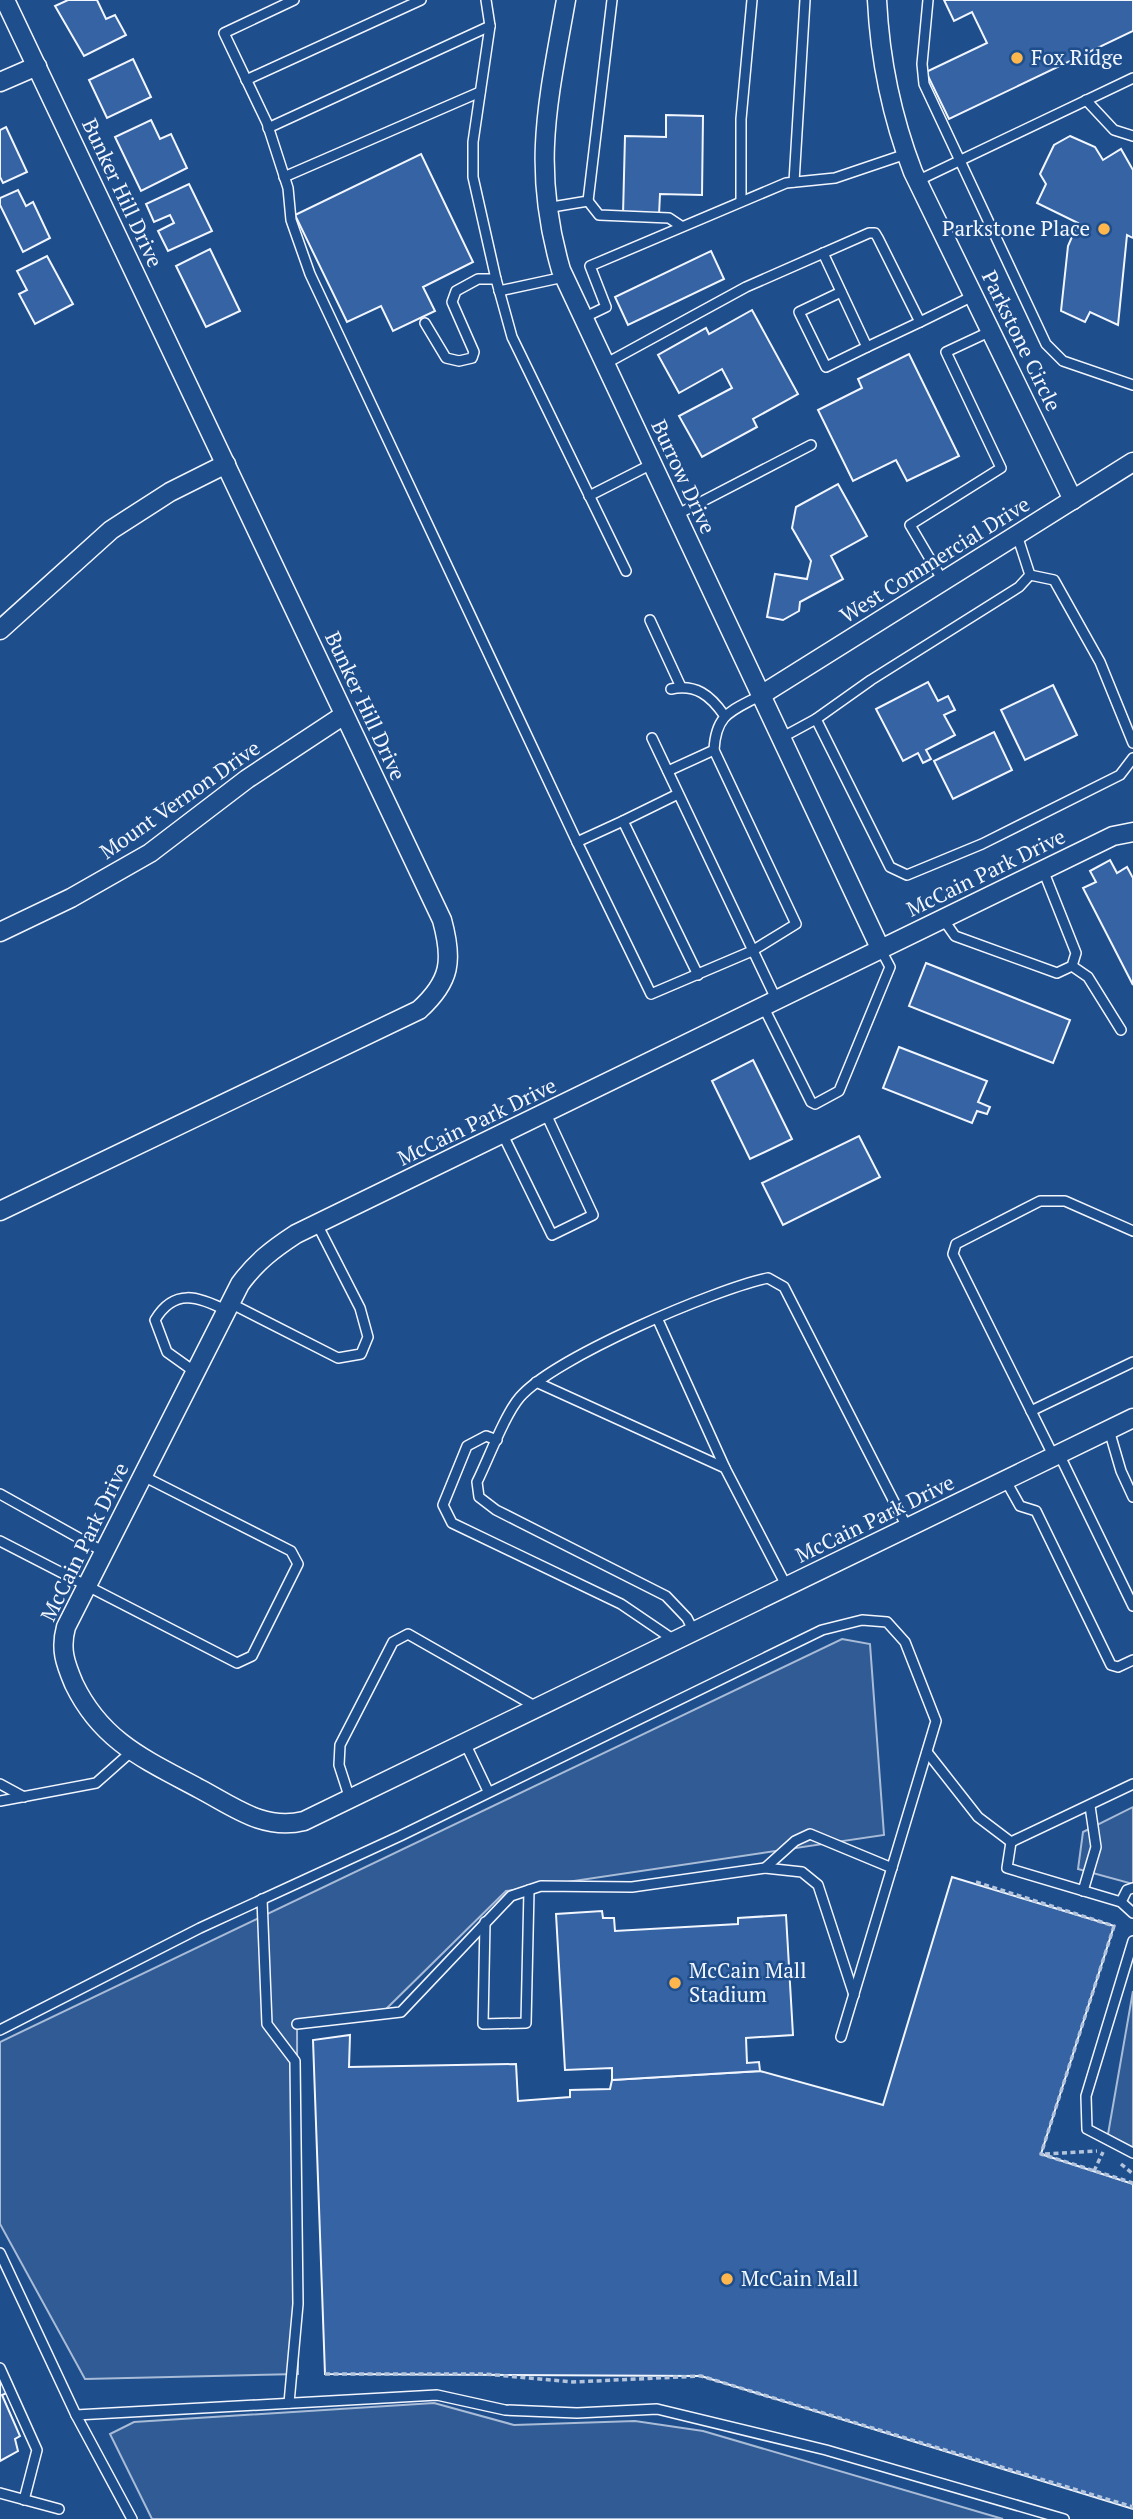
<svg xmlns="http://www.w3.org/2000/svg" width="1133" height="2519" viewBox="0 0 1133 2519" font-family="'PT Serif',serif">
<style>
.built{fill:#305b95;stroke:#a8bbd7;stroke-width:2}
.building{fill:#3563a3;stroke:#f2f6ff;stroke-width:2}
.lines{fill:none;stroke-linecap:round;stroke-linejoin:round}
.lane-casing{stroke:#f2f6ff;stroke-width:12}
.street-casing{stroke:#f2f6ff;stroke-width:21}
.path{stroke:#b3c4dc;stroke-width:3.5;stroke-dasharray:5 3.5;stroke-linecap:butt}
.lane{stroke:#1f4e8c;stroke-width:9}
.street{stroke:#1f4e8c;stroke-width:18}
.poi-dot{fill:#ffb74d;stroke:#1f4e8c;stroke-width:2.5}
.labels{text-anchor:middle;stroke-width:5;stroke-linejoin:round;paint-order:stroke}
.poi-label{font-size:21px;fill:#f2f6ff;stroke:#1f4e8c;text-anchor:start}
.street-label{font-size:21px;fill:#f2f6ff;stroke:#1f4e8c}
</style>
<rect width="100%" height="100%" fill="#1f4e8c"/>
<g class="built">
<path d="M842 1639 870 1644 884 1835 506 1891 380 2015 297 2024 298 2374 85 2379 0 2224V2042Z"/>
<path d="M1133 1807V1884L1078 1869 1083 1832Z"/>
<path d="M1133 1991V2153L1107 2140Z"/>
<path d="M434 2403 514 2425 635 2421 703 2431 1003 2519H152L110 2434 134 2422Z"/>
</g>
<g class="building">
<path d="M68 0H97L106 19 115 15 126 35 84 56 55 6Z"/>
<path d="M944 0H1133V31L949 119 926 72 987 43 972 12 954 21Z"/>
<path d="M133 59 151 97 107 118 89 80Z"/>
<path d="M666 115 703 116 702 195 660 194 659 215H623L625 136 666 137Z"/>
<path d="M151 120 160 139 171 134 187 168 141 191 115 137Z"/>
<path d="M6 127 27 172 3 183 0 177V130Z"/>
<path d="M1070 136 1095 147 1103 160 1121 149 1133 170V238L1127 235 1118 325 1090 312 1085 322 1061 311 1068 246 1078 223 1037 203 1046 184 1040 174 1054 145Z"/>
<path d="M421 154 473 262 423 287 435 311 393 331 381 306 347 322 295 215Z"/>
<path d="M189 184 212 231 168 251 158 231 174 223 170 215 154 222 146 204Z"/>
<path d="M18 190 26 206 33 202 50 238 23 252 0 205V198Z"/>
<path d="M210 249 240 311 206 327 176 266Z"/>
<path d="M711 251 724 279 628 325 615 297Z"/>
<path d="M47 256 73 304 35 324 19 294 27 290 17 271Z"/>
<path d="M752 310 798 394 753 419 757 427 702 457 679 416 732 388 722 369 679 393 658 355 706 328 709 334Z"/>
<path d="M909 354 959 456 907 481 896 460 853 481 818 410 862 388 858 379Z"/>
<path d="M838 484 867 536 831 556 843 579 800 602 799 611 783 620 767 617 775 574 807 579 811 561 792 528 796 507Z"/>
<path d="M928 682 938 701 948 696 955 710 944 715 955 735 926 750 931 759 923 763 918 753 903 761 876 709Z"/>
<path d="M1053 685 1077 735 1025 760 1001 710Z"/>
<path d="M994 732 1012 770 953 799 934 761Z"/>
<path d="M1110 860 1117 873 1127 867 1133 878V985L1083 888 1096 882 1090 871Z"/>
<path d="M926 963 1070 1020 1053 1063 909 1006Z"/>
<path d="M899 1047 987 1081 978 1102 990 1107 987 1114 977 1111 972 1123 883 1088Z"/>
<path d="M753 1060 792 1139 750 1159 712 1081Z"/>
<path d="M859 1136 880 1177 783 1225 762 1183Z"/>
<path d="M952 1877 1114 1926 1041 2154 1133 2184V2509L701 2376 325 2374 313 2040 350 2035 349 2067 516 2064 518 2101 570 2097V2090L610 2089 612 2080 760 2071 883 2105Z"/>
<path d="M602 1911 603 1918H614L615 1931 738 1924V1918L786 1915 793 2035 746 2038 747 2063 759 2062 760 2071 612 2080V2068L565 2070 556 1914Z"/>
<path d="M0 2380 7 2393 2 2395 20 2436 15 2439 18 2451 0 2461Z"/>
</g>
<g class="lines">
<defs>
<g id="lane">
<path d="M294 0 224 33 267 123 288 188 291 220 310 274 577 842"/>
<path d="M486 0 490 26 473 142V177L496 279 512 337 626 571"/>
<path d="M928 0 922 64 924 84 1046 344 1063 361 1133 385"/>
<path d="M246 80 421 0"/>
<path d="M1086 100 1114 130 1133 136"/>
<path d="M268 128 490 26"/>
<path d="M284 177 480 92"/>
<path d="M917 181 1133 78"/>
<path d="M794 182 805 0"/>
<path d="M588 201 599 215 669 218 681 226"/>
<path d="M741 201V119L752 0"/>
<path d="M546 208 588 201 612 0"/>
<path d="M823 253 867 347 920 322"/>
<path d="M499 291 564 277"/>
<path d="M841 292 799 312 826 367 867 347"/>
<path d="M583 318 606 307 590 266 786 183 835 178 906 154"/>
<path d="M425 323 446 358 459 361 472 358 474 352 452 302 456 291 478 279H496"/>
<path d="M605 364 746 287 869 233H875L878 238 920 322 973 296"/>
<path d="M589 496 652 464"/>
<path d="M676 515 811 445"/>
<path d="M1017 535 1030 575 1019 587 871 680 816 719 890 867 907 875 982 844 1120 775 1133 758"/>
<path d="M1030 575 1054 580 1100 662 1133 743"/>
<path d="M943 581 910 525 1001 468 946 352 991 331"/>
<path d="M650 620 681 687"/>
<path d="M671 689C696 684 710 695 724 715"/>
<path d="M652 738 777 1001"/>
<path d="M781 738 816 719"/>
<path d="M668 771 714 750"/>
<path d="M678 794 623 821 698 975"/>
<path d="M623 821 577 842 651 994 752 951 796 924 714 750C716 713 732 711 761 695"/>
<path d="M943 919 955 936 1057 973 1072 966 1076 953 1043 870"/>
<path d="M1072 966 1088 977 1121 1030"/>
<path d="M764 1008 811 1102 815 1104 839 1091 890 967 881 950"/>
<path d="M503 1135 552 1235 593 1215 546 1114"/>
<path d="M230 1303 338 1358 361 1354 368 1337 360 1308 317 1224"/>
<path d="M658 1320 725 1468"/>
<path d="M195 1372 167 1352 155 1320C174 1288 198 1296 227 1311"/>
<path d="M536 1382 725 1468 787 1587"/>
<path d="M1031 1411 1133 1362"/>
<path d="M1109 1430 1121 1471 1133 1497"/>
<path d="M497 1440 486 1436 467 1446 443 1505 452 1523 621 1604 674 1640"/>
<path d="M1059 1454 1133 1606"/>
<path d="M1054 1457 953 1254 956 1244 1040 1201H1065L1133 1231"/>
<path d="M1006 1481 1020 1506 1036 1511 1111 1665 1118 1667 1133 1660"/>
<path d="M0 1494 104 1552"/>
<path d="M0 1541 237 1663 252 1656 298 1564 291 1551 143 1476"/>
<path d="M694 1632 687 1618 666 1596 496 1510 479 1497 477 1482C488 1460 505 1414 520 1397 554 1358 715 1289 768 1278L784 1287 908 1529"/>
<path d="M465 1743 488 1791"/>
<path d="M927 1752 978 1817 1011 1842 1133 1784"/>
<path d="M0 1784 24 1797"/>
<path d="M350 1799 339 1765 340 1745 393 1642 408 1634 538 1708"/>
<path d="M0 1801 96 1783 131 1752"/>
<path d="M1011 1842 1007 1868 1121 1902 1133 1913"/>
<path d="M765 1868 802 1872 818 1885 854 1995"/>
<path d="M1083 1891 1096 1847 1090 1806"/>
<path d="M262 1899 267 2024 295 2061 298 2304 289 2403"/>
<path d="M1121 1902 1127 1890 1133 1888"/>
<path d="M485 1922 483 2024 526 2023 529 1890"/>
<path d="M1133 1941 1086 2096 1087 2129 1133 2153"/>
<path d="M297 2024 401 2012 511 1896 541 1886 632 1887 765 1868 795 1841 810 1834 892 1868"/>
<path d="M0 2030 200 1928 400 1836 822 1630 862 1620 887 1622 905 1642 936 1721 841 2037"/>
<path d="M0 2253 76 2415"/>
<path d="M0 2368 37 2450 24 2500"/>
<path d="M0 2493 59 2509"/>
<path d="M132 2519 76 2415 437 2395 505 2410 577 2413 657 2409 826 2450 1064 2519"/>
</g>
<g id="street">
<path d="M566 0C548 102 531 167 561 270L881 950"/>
<path d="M877 0C880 61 891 115 913 172L1073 500"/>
<path d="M0 82 37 66"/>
<path d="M0 630 111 530 170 492 226 464"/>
<path d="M761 695 1133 462"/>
<path d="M1133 832 1113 836 296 1234C273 1249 256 1262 240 1284L66 1627C60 1649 65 1663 74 1684 102 1742 146 1760 200 1789 234 1807 264 1831 304 1821L1133 1418"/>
<path d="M0 932 71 898 150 853 247 779 344 715"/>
<path d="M0 1211 419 1010C451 981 453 960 442 920L5 0"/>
</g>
</defs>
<use href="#lane" class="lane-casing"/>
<use href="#street" class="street-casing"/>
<g class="path">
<path d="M976 1882 1114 1926 1041 2154 1133 2183"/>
<path d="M1045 2154 1097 2151"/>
<path d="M1121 2164 1133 2174"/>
<path d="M1094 2171 1103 2152"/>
<path d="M325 2374H485L573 2382 701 2376 1133 2507"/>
</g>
<use href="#lane" class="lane"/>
<use href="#street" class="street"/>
</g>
<g class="poi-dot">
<circle cx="1017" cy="58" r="7"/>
<circle cx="1104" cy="229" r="7"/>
<circle cx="675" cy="1983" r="7"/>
<circle cx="727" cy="2279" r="7"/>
</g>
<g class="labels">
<g class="poi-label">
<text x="1031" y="65">Fox Ridge</text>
<text x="1090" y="236" text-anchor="end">Parkstone Place</text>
<text x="689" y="1978">McCain Mall<tspan x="689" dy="24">Stadium</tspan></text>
<text x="741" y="2286">McCain Mall</text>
</g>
<g class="street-label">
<text transform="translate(122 193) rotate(65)" y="7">Bunker Hill Drive</text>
<text transform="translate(1021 341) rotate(64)" y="7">Parkstone Circle</text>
<text transform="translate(683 477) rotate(65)" y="7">Burrow Drive</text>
<text transform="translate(935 560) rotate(-32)" y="7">West Commercial Drive</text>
<text transform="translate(365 706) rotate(65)" y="7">Bunker Hill Drive</text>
<text transform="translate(180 800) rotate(-35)" y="7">Mount Vernon Drive</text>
<text transform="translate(986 873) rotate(-26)" y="7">McCain Park Drive</text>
<text transform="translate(477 1122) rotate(-26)" y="7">McCain Park Drive</text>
<text transform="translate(875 1519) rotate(-26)" y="7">McCain Park Drive</text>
<text transform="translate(85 1542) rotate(-64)" y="7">McCain Park Drive</text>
</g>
</g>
</svg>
